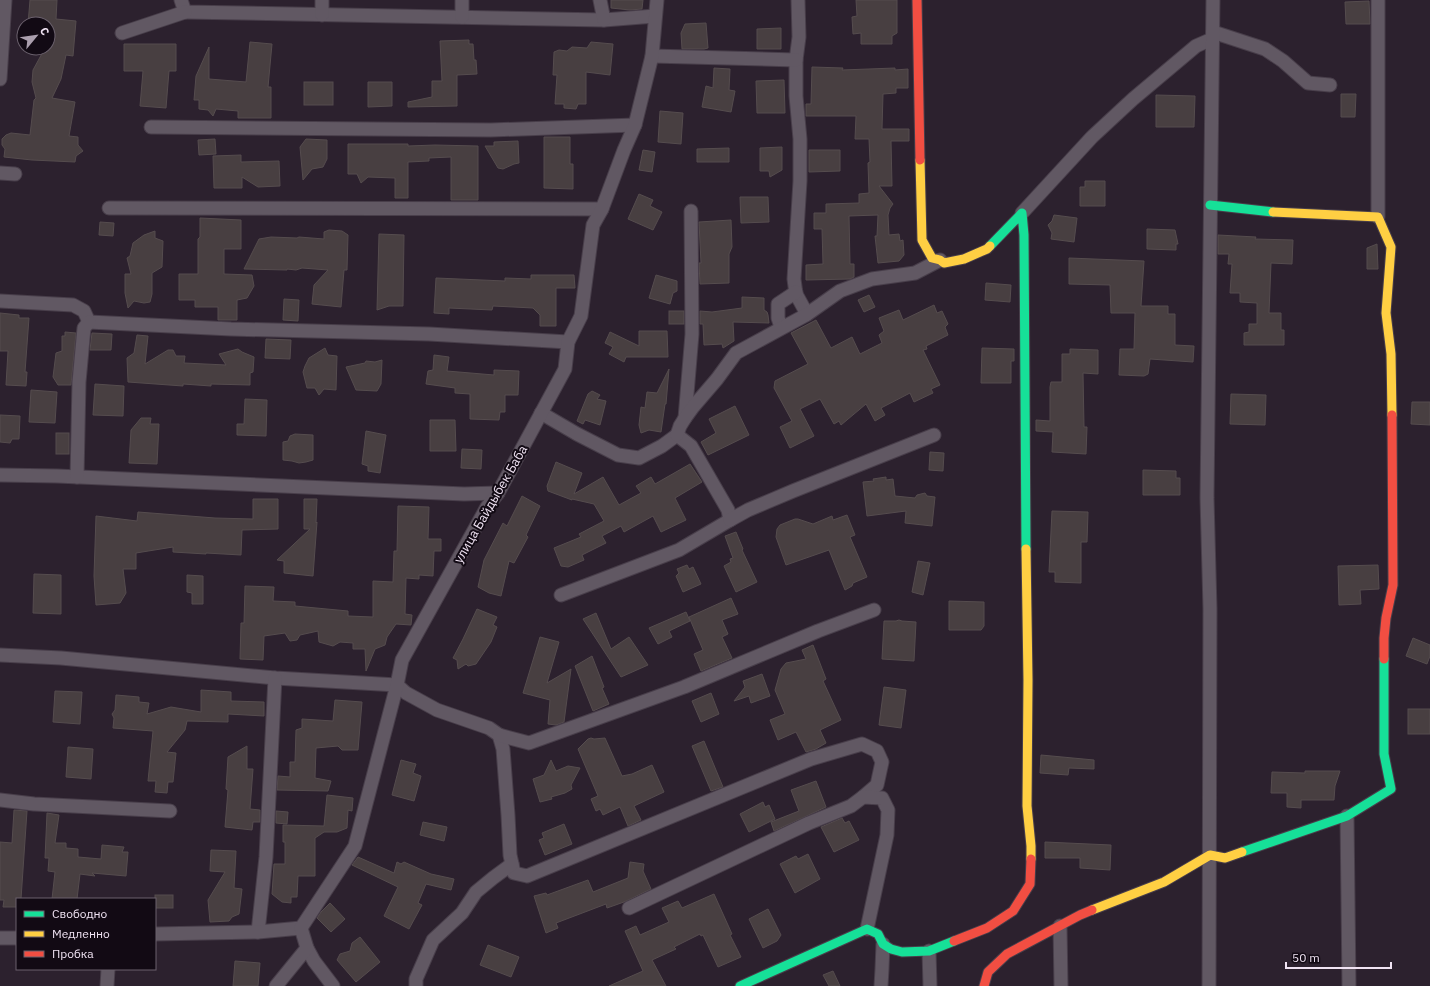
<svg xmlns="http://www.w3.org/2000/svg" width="1430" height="986" viewBox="0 0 1430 986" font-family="'IBM Plex Sans',sans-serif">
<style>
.building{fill:#483f41;stroke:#554c4e}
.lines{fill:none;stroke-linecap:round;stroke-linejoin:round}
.street-casing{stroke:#483e4a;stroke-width:15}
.fast-casing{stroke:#483e4a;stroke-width:11}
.slow-casing{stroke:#483e4a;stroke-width:11}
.jam-casing{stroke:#483e4a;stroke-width:11}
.street{stroke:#615863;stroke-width:13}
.fast{stroke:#16e098;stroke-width:9}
.slow{stroke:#ffcf43;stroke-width:9}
.jam{stroke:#f24e42;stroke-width:9}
.labels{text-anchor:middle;stroke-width:4;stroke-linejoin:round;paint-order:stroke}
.street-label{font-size:13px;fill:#f0e3f3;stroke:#120a14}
</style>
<rect width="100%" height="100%" fill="#2c212e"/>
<g class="building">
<path d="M30 0H57L56 19 76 21 73 56 66 55 61 79 52 98 75 102 69 136 78 137V145L83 151 76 156 75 162 32 160 4 157 5 149 2 145V139L6 135 11 133 30 135 34 100 36 98 32 82 33 70 45 48H48V24H28Z"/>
<path d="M611 0H643L642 9 630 10 611 8Z"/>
<path d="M856 0H897V33L892 36V44H861V33L853 34 852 17 857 16Z"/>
<path d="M1369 1 1370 24H1346L1345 2Z"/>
<path d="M706 23 708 48 704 49H682L681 33 685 24Z"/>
<path d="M781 28V49H757V29Z"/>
<path d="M469 40V44H473L474 60H476L477 74 457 75V106L408 107V102L432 97V81H442L440 41Z"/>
<path d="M250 42 272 44 268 87H271V118H238V111L216 109 213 116 208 110 199 109V100H194L196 76 209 47V79L246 82Z"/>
<path d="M591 42 613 44 610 75 586 72V104H578L576 109 564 108V104H555L557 75H553L554 52 559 50 567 51 572 47 587 48Z"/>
<path d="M124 44H176V71H169L166 108 140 106 143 71H124Z"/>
<path d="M812 67 843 68 842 70 895 68V70L908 69V88H896V93L883 94 882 129H909V141H891L892 186H879L893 204 890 208 888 215 889 235 899 234 900 241 903 240 904 255 899 261 878 263 875 236H877L878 215 849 216 850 264H854V277L850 279 806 280V265L823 264 822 229H814V213H826V204L859 203V194L869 193 868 163 870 162 869 139H855L856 116H806V104H811Z"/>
<path d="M714 68 730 69 729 90 735 91 731 112 702 107 706 86 713 88Z"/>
<path d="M784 80 785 113H757L756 81Z"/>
<rect x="304" y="82" width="29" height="23"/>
<path d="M368 82H392V106L368 107Z"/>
<path d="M1341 94H1356L1355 117H1341Z"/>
<path d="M1156 95 1195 96 1194 127H1156Z"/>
<path d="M660 111 683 113 681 144 658 142Z"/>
<path d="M544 137H570V164H573V189L544 188Z"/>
<path d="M215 139 216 154 199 155 198 140Z"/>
<path d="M306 139 327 140V159L323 167 312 169 303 180 300 147Z"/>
<path d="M518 141 519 163 514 164 503 169 498 168 485 146H494V142Z"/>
<path d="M348 144H408V146L435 145 478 146V200H451V157L429 158V161L408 162V198H395V178L368 177 361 183 357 174H348Z"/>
<path d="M782 147V170L770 177 769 171H760V148Z"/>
<path d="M729 148V162H697V149Z"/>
<path d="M643 150 655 152 652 172 639 170Z"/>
<path d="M809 150H840V171L809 172Z"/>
<path d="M241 155V162L279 161 280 186 258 187 242 177V188H214L213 156Z"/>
<path d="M1085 181H1105V206H1080V187H1085Z"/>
<path d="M639 194 653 200 650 206 662 212 653 230 628 219Z"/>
<path d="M740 197H768L769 222 741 223Z"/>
<path d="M1054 215 1077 218 1074 242 1051 239 1052 233 1048 225 1052 221Z"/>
<path d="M200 218 241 220V249H224V274L252 275 254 286 247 298 237 300V320H218V307H195V300H179V274H198V239L200 237Z"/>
<path d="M731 220 732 247 729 254V283L700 284 699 263H701L699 222Z"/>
<path d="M100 222 114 223 113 236 99 235Z"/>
<path d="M1147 229 1175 230 1178 244H1176V250L1147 249Z"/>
<path d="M329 230 342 231 348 235 347 270H344L341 307 312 304 314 285 328 270 302 268 296 270 287 269V270L244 269 259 239 271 237 297 238 299 237 324 239V232Z"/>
<path d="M155 231V238L163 241 162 267 152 273V294L150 302 144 303 134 301 128 308 125 293V274H131L127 258 130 256 133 243 144 235Z"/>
<path d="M379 234 404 235 403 306H389L377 310Z"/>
<path d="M1218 235 1256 237 1255 239 1293 240 1292 264 1271 263 1269 313H1281V330H1284V345H1244V333L1249 332V324H1257V303L1240 302V293H1230L1232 264H1228L1229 254H1218Z"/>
<path d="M1377 244 1378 269H1367V248Z"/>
<path d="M1069 258 1144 261 1141 306H1168V314H1175V345L1194 346 1193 362 1150 359 1148 374 1144 376 1119 375 1120 349H1134L1135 313H1111L1110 285 1069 284Z"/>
<path d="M531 275H574L575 288H556V326H540V315L533 308 493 306 492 310 449 308V314L434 313 436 278 505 281V278L531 279Z"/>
<path d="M656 275 677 281V291L673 293 670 304 649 298Z"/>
<path d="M986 283 1011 285 1010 302 985 300Z"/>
<path d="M869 295 875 307 864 312 858 300Z"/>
<path d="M742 297 764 298V310L767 312 768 315 769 323 733 322 734 341 723 348 722 344 704 345 703 324H700V311L712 312 742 308Z"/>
<path d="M284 299 299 300 298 321 283 320Z"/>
<path d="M934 305 937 313 942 311 948 324 945 327 948 335 926 346 927 349 923 350 940 385 931 389 933 393 914 402 910 393 881 408 885 415 875 421 866 404 841 425 839 421 834 424 820 399 800 409 814 436 790 448 780 427 792 421 774 388 775 381 808 364 791 333 816 320 831 348 852 337 860 354 882 343 879 335 884 331 879 318 899 310 903 320Z"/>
<rect x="669" y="311" width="15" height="13"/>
<path d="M0 313 19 315V318H29L25 372H27L26 386 6 385 8 351H0Z"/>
<path d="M639 331H667L668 357H626L624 362 609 354 613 347 605 343 610 332 639 346Z"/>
<path d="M65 332 76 333 71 385H58L53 377 56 353 62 351V336H65Z"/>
<path d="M92 333 112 334 111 350H90Z"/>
<path d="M137 335 148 336 145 364 168 350H173L176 356H185L184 363 226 365 219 354 238 349 242 352 254 357 253 372 250 373V385L211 384V386L183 384V386L128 382 127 358 134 353Z"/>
<path d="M266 339 291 340 290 359 265 358Z"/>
<path d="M325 348 328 355 337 356 336 390 324 389 319 395 315 388H307L303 372 305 366 309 358Z"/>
<path d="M982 348 1014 349V361H1011V383H981Z"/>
<path d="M1070 349 1098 350V374L1083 373 1084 427H1087L1086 454 1052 452 1053 432 1036 431V420L1050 421V387L1051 382H1062V354H1070Z"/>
<path d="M434 355 449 357 447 371 494 375V370L519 371 518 395H505V412H500L499 420 470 419V394L455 393V388L426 384 428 371 433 370Z"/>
<path d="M382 360 381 384 377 391 356 390 346 367 365 363 366 361 375 362Z"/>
<path d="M669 369 666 404H665L661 432 649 430 641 433 639 425 641 407 645 408 647 392 657 393Z"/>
<path d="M95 384 124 386 123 416 93 415Z"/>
<path d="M31 390 57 392 55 423 29 422Z"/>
<path d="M592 391 600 395 597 399 606 401 600 425 585 420 583 424 577 421 588 394Z"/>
<path d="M1231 394 1266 395 1265 425 1230 424Z"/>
<path d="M245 399 267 400 266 436 237 435V424H244Z"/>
<path d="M1412 402H1430V425L1411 424Z"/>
<path d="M735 406 749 435 708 455 701 442 716 433 709 419Z"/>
<path d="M0 415 20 416 19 439H12L10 443 0 442Z"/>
<path d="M141 418H151L150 424H159L157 464 129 463 131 430Z"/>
<path d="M430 420H455L456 451H430Z"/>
<path d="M366 431 386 435 380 473 368 471V466L362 464Z"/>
<rect x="56" y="433" width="13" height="21"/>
<path d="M295 434 313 435V460L306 462 299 463 292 461 283 460V442L288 441 290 436Z"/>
<path d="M462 449 482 450 481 469 461 468Z"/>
<path d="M930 452 944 453 943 471 929 470Z"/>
<path d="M556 462 582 473 574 494 603 477 619 505 641 493 636 486 651 477 655 484 690 464 702 482 675 498 686 520 661 532 653 516 624 532 621 526 602 536 606 543 582 555 584 560 568 567 561 566 554 548 581 537 579 534 604 521 594 504 572 499V500L548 491 547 486Z"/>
<path d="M1143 470 1176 471V478H1180V495H1143Z"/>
<path d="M886 477V480L893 479 895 496 915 498 917 495 925 493 927 496 935 497 932 526 905 523 906 511 867 516 863 482 874 481 873 479Z"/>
<path d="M522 496 540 506 526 535 528 537 514 563 509 561 501 596 489 593 478 587 484 560 503 523 507 526Z"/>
<path d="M253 499H278V529L242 530 241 555 206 553V554L173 552V547L136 553V569H123L126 593 120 603 96 605 94 576 96 516 137 521 138 512 215 518 253 519Z"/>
<path d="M304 499H317L316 523 317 522 313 576 284 573V561L277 560 310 529H304Z"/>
<path d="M398 506 429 507 428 539H441V551H434L433 576 419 575V579L406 578 405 614 412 615 411 625 396 624 387 637 385 645 375 649 366 671 365 649H353V643L340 642 333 646 319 642 318 631 300 635 297 640 290 641 285 633 264 636 263 660 240 659 241 623H244L245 586 274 587 273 601 295 602V606L348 611V616L373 617V581L393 582 394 551H397Z"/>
<path d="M1052 511 1088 512 1087 542H1081V583L1055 582V572H1049Z"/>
<path d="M847 515 855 535 850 537 867 577 853 583 852 586 845 590 829 550 786 565 776 537 777 529 780 525 795 519H798L813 524 832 516 833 520Z"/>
<path d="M736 532 743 549 742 550 757 582 736 592 724 566 731 562 730 559 733 558 725 536Z"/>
<path d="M918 561 930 563 923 595 912 592Z"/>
<path d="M687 565 689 569 693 567 701 584 683 592 676 576 679 573 677 569Z"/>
<path d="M1378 565 1379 589 1360 590 1361 604 1339 605 1338 566Z"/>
<path d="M34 574 61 575V614L33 613Z"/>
<path d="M187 575 203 576V604H192V593L187 592Z"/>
<path d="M731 598 738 614 722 620 728 634 722 637 732 658 701 671 694 654 703 650 689 617Z"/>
<path d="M949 601 984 602V626L981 630H949Z"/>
<path d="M477 609 497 617 493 625 497 627 491 642 476 664 468 666 466 664 458 669 457 660 453 658 463 639Z"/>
<path d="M686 612 690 621 669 631 672 637 658 644 649 628Z"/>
<path d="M596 613 611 649 629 637 648 665 621 677 583 619Z"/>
<path d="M899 620 902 621 916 622 914 661 882 659 884 621H896Z"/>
<path d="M540 637 559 642 547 683 571 669 564 722 556 725 548 724 550 700 523 693Z"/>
<path d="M1413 638 1430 645V656L1427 664 1406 656Z"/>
<path d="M813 645 826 679 823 681 841 720 820 730 826 743 816 749 806 752 796 732 778 740 770 720 785 714 775 690 781 669 786 663 806 659 802 650Z"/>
<path d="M592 656 604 687 602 688 609 704 593 711 575 666Z"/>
<path d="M762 674 770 696 751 703 749 696 734 701 745 687 743 681Z"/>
<path d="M884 687 906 690 901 728 879 725Z"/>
<path d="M201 690 231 692V701L264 702V716L228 714V722L187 721 185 730 167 752 176 753 173 782H168L167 793 155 792 156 781H148L153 731 113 728 114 718 112 714 115 710 116 695 139 697V702L149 703 147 714 171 707 201 712Z"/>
<path d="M55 691 82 692 80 724 53 722Z"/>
<path d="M711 693 719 714 701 722 692 701Z"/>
<path d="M335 700 362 702 358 750H342L338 746 316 748 315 778 331 781 328 791 277 790 278 776 290 777V762H295L296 730 302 728V719L333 721Z"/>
<rect x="1408" y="709" width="22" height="25"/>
<path d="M591 738 594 739 605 738 622 776 632 774 652 765 664 792 634 806 641 820 628 826 620 807 603 815 600 809 596 811 591 799 598 796 578 749 588 739Z"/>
<path d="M704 741 723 787 711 791 692 746Z"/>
<path d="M247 746V769H253L250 809 260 810V822H253L252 830 225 827 228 790 226 789 228 757Z"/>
<path d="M68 747 93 749 91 779 66 777Z"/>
<path d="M1041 755 1094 760V769L1069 768 1068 775 1040 773Z"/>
<path d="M401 760 416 764 413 773 421 776 414 801 392 795Z"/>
<path d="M551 760 556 771 568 766 580 768 571 785 572 789 565 793 551 797 552 799 540 802 533 779 544 775Z"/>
<path d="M1305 771H1340L1335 786 1334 800H1301V808L1287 807V793H1271L1272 772 1305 773Z"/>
<path d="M816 781 826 807 774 831 771 822 799 811 791 790Z"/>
<path d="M327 795 353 798 352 811 348 810 347 828 337 832H324L315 838V876H298L297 897H291V903L282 902 272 894 274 864H285V842H283V825L324 826Z"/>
<path d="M763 802 765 807 769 805 775 819 749 832 740 814Z"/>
<path d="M14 810 27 811 21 899H17V907H3L4 900H0V842L12 843Z"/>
<path d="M276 811 288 812 287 824 276 823Z"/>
<path d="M47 813 59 815 55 843H66V848L78 849V857L101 859 102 845 124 847 122 852H128L126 876 92 873 95 876 80 874 77 899H52L55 872 48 871 49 858H45Z"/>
<path d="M842 818 845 823 849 821 859 840 834 852 821 827Z"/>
<path d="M423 822 447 827 444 841 420 835Z"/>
<path d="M564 824 572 844 545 855 539 840 544 838 542 833Z"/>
<path d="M1045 842 1111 845 1110 870 1080 868V858H1045Z"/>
<path d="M211 850 236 851 234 888 242 889 239 914 232 917 229 921 210 922 208 900 225 872 210 871Z"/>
<path d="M808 854 820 879 795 893 780 864 796 856 798 859Z"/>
<path d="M358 857 394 873 397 862 401 864 404 862 431 874 454 879 451 890 426 884 418 903 422 905 409 929 384 916 398 887 352 865Z"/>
<path d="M630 862 644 864 643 871 651 889 624 902 607 908 606 904 556 923 558 928 546 933 534 896 546 893 547 895 588 880 593 892 628 878Z"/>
<path d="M714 894 732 934 730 935 741 957 718 967 703 935 701 936 700 934 674 947 676 949 652 960 666 986H609L643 971 625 931 636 926 640 935 669 922 662 908 678 901 682 908Z"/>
<rect x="155" y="895" width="18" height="13"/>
<path d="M330 903 345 919 331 932 317 918 321 912Z"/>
<path d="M768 909 781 935 777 941 763 948 749 919Z"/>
<path d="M360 937 380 962 356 982 337 960 340 954 350 951 352 943Z"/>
<path d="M488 945 519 957 511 977 480 965Z"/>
<path d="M235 961 260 963 258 986H233Z"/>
<path d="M833 971 840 986H829L823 975Z"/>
</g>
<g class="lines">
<defs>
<g id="street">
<path d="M181 0 185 12 604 20 655 16"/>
<path d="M600 0 604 20"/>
<path d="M798 0 799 37 796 60V96L800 139V181L794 279 796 294 807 314"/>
<path d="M322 15V0"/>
<path d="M462 17V0"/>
<path d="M1213 32 1265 49 1283 61 1308 83 1330 85"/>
<path d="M122 33 185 12"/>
<path d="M652 56 796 60"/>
<path d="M0 79 5 0"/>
<path d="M151 127 491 130 635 125"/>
<path d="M0 173 15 174"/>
<path d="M109 208 602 209"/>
<path d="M1022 213 1092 137 1133 99 1196 46 1212 39"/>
<path d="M1378 217V0"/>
<path d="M0 301 73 305 84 311 89 322 231 329 429 334 568 342"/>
<path d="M781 327 778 318V304L796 292"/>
<path d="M541 413 577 434 618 455 639 458 662 446 677 435 691 446 728 510 730 520 679 550 561 595"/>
<path d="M685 418 692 334 691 211"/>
<path d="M677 435 680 426 685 418 693 407 717 379 736 353 806 315 840 291 872 279 915 273 940 260"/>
<path d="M0 475 57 476 464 494 498 493"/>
<path d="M77 477 79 382 84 328 89 322"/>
<path d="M730 520 748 510 793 491 934 435"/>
<path d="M0 655 61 658 275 678 397 685 406 693 437 710 489 728 499 735 503 749 508 815 510 855 514 873 527 876 811 759 862 744 877 751 882 762 877 785 863 797"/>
<path d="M499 735 529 743 684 687 818 631 874 610"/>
<path d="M0 800 34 804 170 811"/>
<path d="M1347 816 1349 986"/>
<path d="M629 908 809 823 851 806 863 797 882 798 888 810 887 835 867 929"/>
<path d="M1060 926 1061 986"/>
<path d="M258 932 266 857 275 678"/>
<path d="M155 934 258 932 301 928"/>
<path d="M0 938H17"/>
<path d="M307 948 314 961 333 986"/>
<path d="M929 951 930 986"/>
<path d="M107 986 108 969"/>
<path d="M276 986 307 948 301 928 355 846 397 685 402 660 487 507 498 493 565 369 568 342 581 316 593 225 602 209 624 150 635 125 652 56 657 0"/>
<path d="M416 986V979L433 940 462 913 476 892 493 878 512 864"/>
<path d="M881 986 882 969 883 944"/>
<path d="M1209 986 1210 609 1207 498 1213 0"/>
</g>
<g id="fast">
<path d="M1210 205 1273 212"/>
<path d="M990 246 1022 213 1024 235 1026 549"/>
<path d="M1242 852 1347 816 1391 789 1384 754V659"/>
<path d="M740 986 867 929 878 934 883 944 891 949 902 952 929 951 954 941"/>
</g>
<g id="slow">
<path d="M920 160 922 240 932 258 940 260 944 263 964 259 987 249 990 246"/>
<path d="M1273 212 1378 217 1391 247 1386 313 1391 354 1392 415"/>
<path d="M1026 549 1028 680 1027 806 1031 846V859"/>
<path d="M1092 910 1164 882 1210 855 1225 858 1242 852"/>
</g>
<g id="jam">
<path d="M917 0 920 160"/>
<path d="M1384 659V638L1386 618 1393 585 1392 415"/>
<path d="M954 941 987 928 1013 911 1030 884 1031 859"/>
<path d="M984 986 988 972 1007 954 1080 915 1092 910"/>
</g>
</defs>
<use href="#street" class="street-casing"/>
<use href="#fast" class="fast-casing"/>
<use href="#slow" class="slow-casing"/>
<use href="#jam" class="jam-casing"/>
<use href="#street" class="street"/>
<use href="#fast" class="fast"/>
<use href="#slow" class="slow"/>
<use href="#jam" class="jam"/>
</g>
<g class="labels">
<g class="street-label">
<text transform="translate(490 504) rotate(-60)" y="5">улица Байдыбек Баба</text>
</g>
</g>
<rect x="16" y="898" width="140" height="72" fill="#120a14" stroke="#6b616d"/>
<rect x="24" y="911" width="20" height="6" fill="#16e098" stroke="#6b616d"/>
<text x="52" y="918" font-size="12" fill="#f0e3f3">Свободно</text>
<rect x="24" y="931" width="20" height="6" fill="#ffcf43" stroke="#6b616d"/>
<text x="52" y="938" font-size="12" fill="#f0e3f3">Медленно</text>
<rect x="24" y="951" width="20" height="6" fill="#f24e42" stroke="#6b616d"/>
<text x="52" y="958" font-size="12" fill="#f0e3f3">Пробка</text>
<g transform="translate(36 36) rotate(61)"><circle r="19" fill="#120a14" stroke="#6b616d"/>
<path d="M0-3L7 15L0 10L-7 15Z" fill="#ab9fae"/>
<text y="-6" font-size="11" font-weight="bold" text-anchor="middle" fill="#f0e3f3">С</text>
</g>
<path d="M1286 962v6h105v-6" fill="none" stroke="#f0e3f3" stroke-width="2"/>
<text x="1292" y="962" font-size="12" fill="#f0e3f3" stroke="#120a14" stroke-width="3" paint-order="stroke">50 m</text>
</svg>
